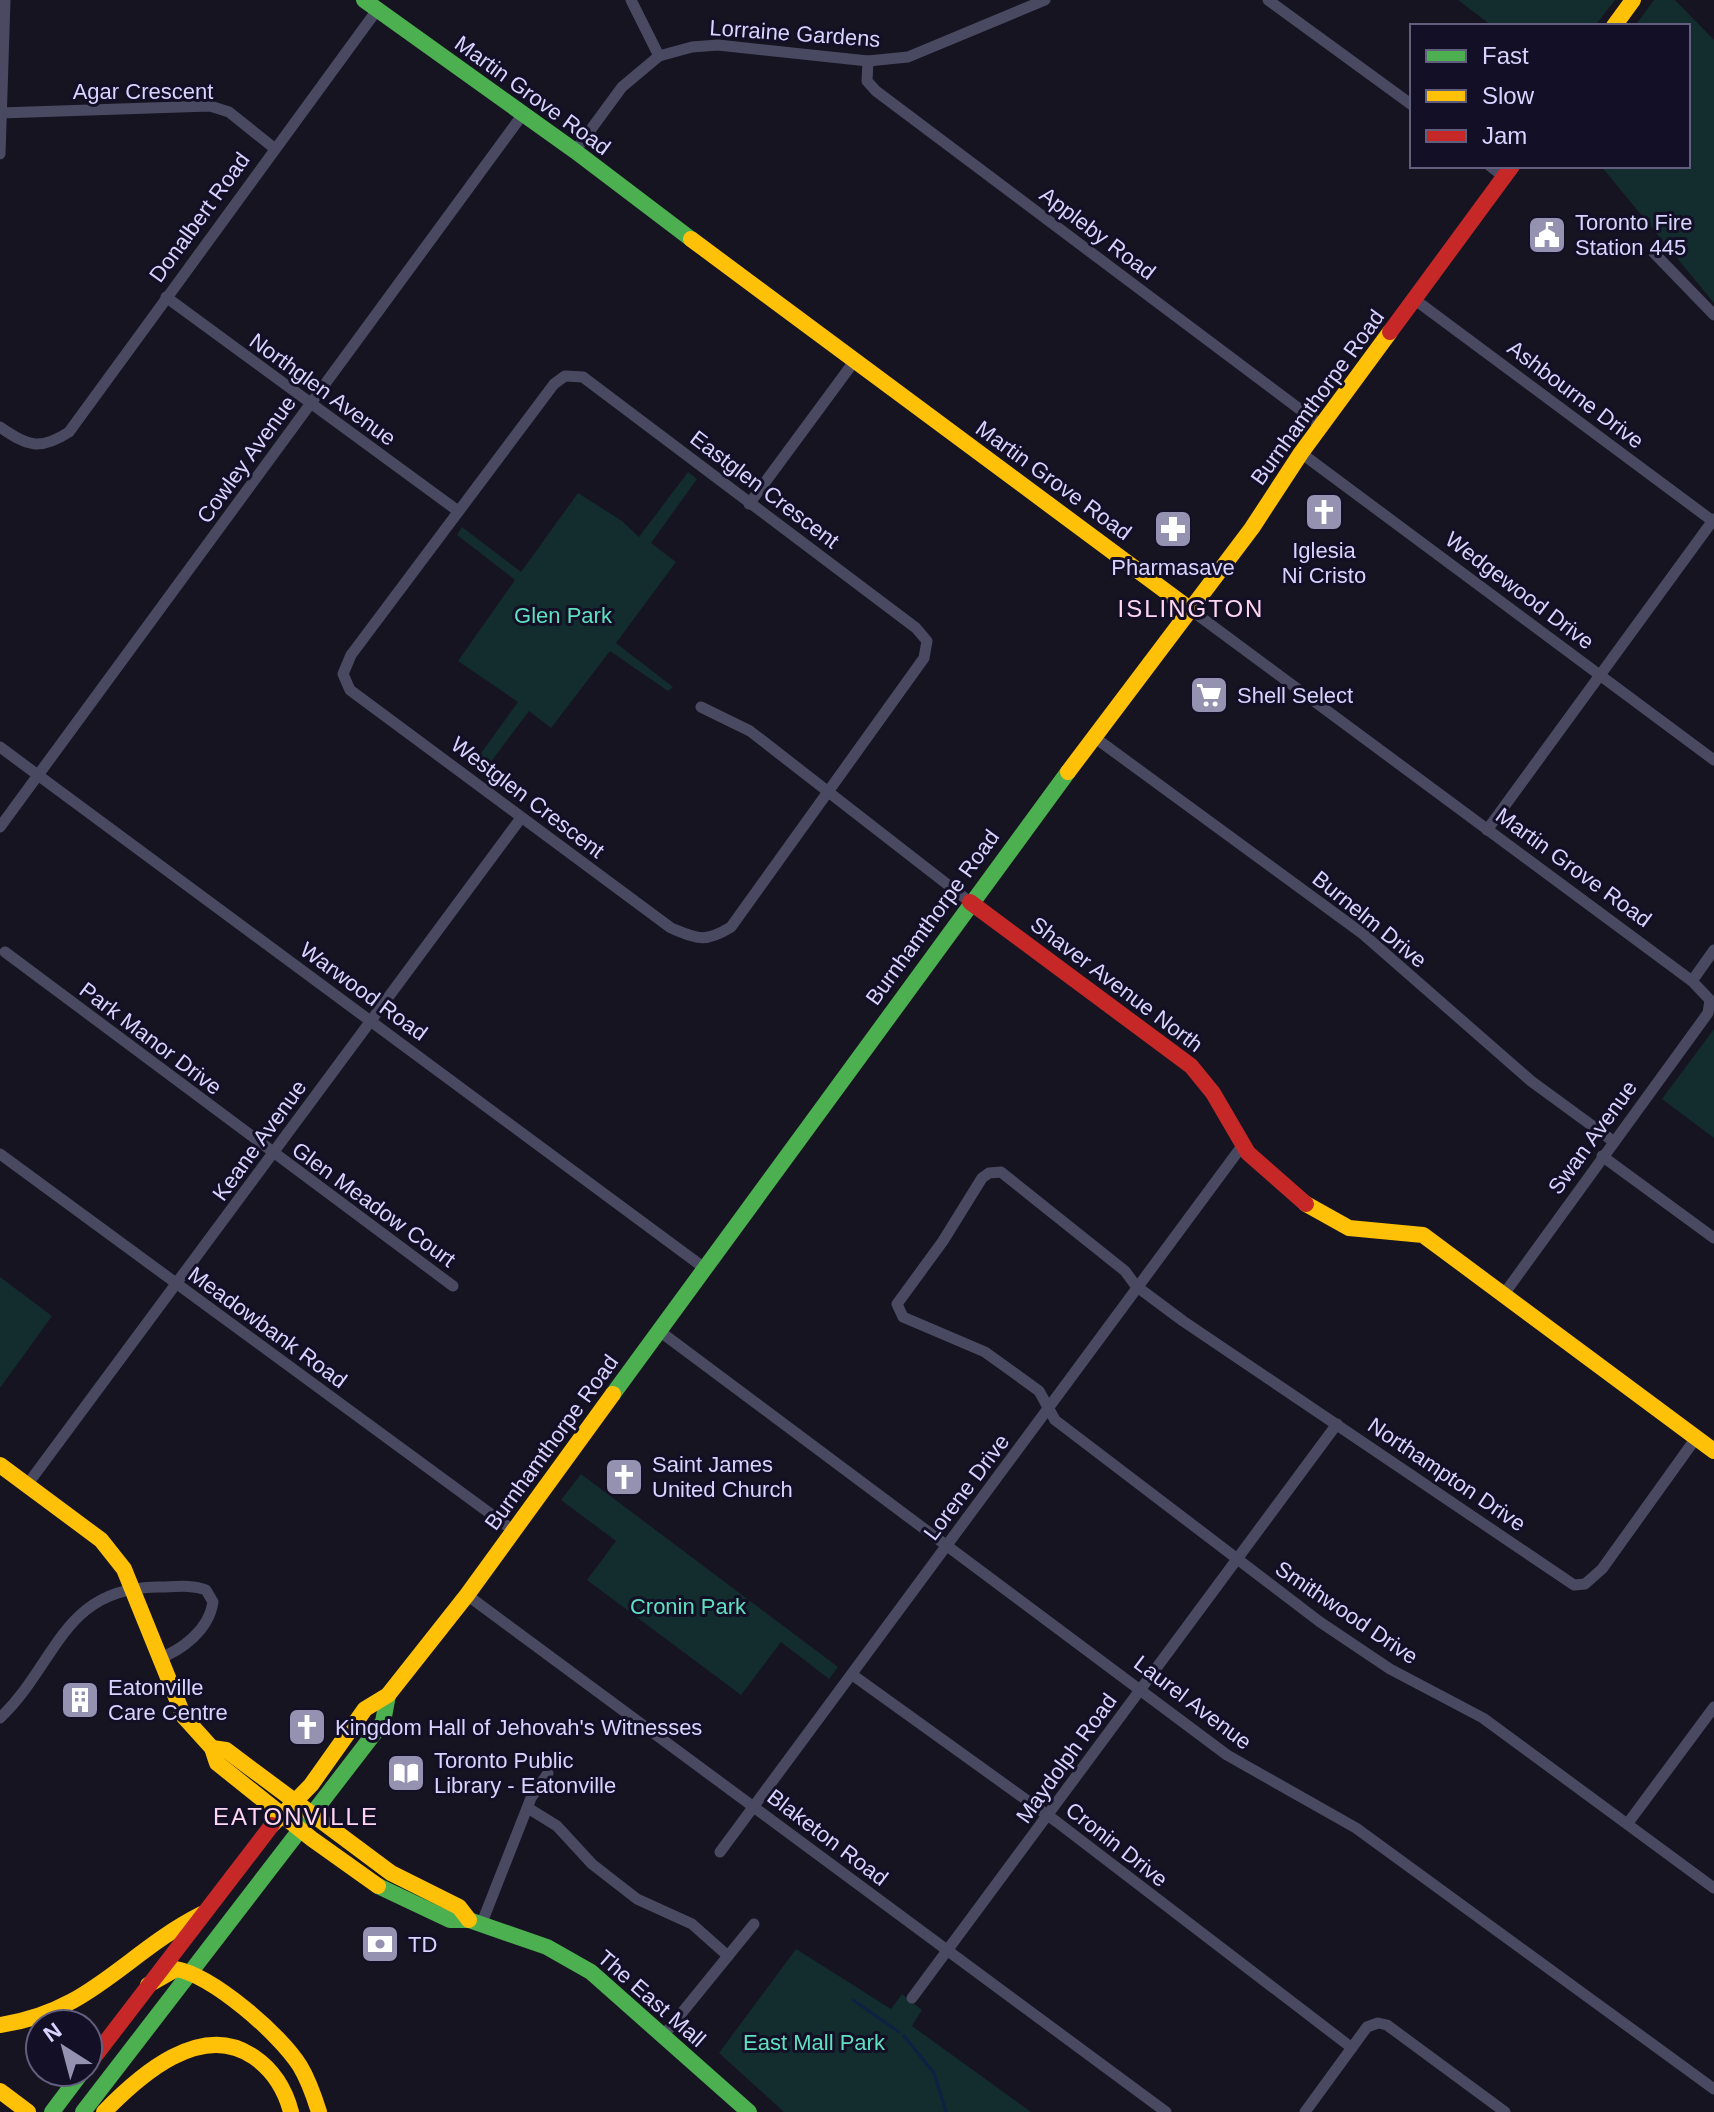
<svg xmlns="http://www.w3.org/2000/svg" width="1714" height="2112" viewBox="0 0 1714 2112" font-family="Helvetica,sans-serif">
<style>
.green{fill:#132c2d}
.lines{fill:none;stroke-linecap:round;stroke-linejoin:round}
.stream{stroke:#0d2144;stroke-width:3}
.street{stroke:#4a4962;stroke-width:11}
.fast{stroke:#4caf50;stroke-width:16}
.slow{stroke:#ffc107;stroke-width:16}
.jam{stroke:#c62828;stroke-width:16}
.labels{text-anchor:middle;stroke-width:6;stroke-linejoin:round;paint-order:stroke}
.street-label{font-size:22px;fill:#d9d4ff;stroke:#130f26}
.poi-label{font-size:22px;fill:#d9d4ff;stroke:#130f26;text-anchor:start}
.park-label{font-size:22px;fill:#5fe0c0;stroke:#130f26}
.neighbourhood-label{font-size:24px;letter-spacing:2px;fill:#ffd6f0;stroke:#130f26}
</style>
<rect width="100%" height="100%" fill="#161421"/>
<g class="green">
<path d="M1458 0H1615L1595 26H1492Z"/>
<path d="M1654 0H1675L1714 40V303L1601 166H1688V26H1635Z"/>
<path d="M688 472 697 479 651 543 676 562 616 643 673 687 668 691 610 651 551 728 529 711 484 771 474 763 518 702 458 661 515 580 457 535 462 527 521 572 578 493 622 521 639 537Z"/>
<path d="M1714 1029V1138L1662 1099Z"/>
<path d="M0 1277 52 1316 0 1388Z"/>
<path d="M581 1474 838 1667 829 1679 781 1642 741 1695 587 1580 616 1541 561 1500Z"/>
<path d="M796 1949 891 2009 902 1994 922 2010 912 2026 1031 2112H784L719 2053Z"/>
</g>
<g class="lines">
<g class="stream">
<path d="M853 2000 899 2032"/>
<path d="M904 2036 934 2073 946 2112"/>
</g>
<g class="street">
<path d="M631 0 659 56"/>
<path d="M1268 0 1412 105"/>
<path d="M868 61 867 81 876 91 1322 426"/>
<path d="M0 113 210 106 229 112 274 148"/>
<path d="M575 151 622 87 659 56 692 47 718 45 868 61 908 57 1045 0"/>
<path d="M0 154 5 0"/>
<path d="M1490 166 1504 177"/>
<path d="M1654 253 1714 315"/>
<path d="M166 297 458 511"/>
<path d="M1414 299 1714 522"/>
<path d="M565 376 583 377 916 628 927 641 924 658 731 927C705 943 698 939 671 928L350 690 343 674 351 655 554 384Z"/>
<path d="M0 427C27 446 40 451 69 432L377 10"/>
<path d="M1301 453 1714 760"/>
<path d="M749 504 853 363"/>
<path d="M1191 610 1692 981 1710 1000 1708 1013 1504 1294"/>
<path d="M701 707 750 731 970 902"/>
<path d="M1094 737 1363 934 1531 1081 1613 1141"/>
<path d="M0 747 703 1267"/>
<path d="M0 827 523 114"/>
<path d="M1487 830 1714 519"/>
<path d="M5 952 453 1286"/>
<path d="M1692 981 1714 950"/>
<path d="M0 1154 514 1531"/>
<path d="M1602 1156 1714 1238"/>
<path d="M658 1330 1227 1755 1356 1828 1714 2089"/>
<path d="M1696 1438 1602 1569 1585 1584 1574 1585 1183 1321 1136 1286 1125 1271 1001 1172 989 1173 982 1178 943 1241 897 1304 903 1317 985 1352 1039 1391 1055 1420 1320 1622 1390 1669 1483 1718 1714 1888"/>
<path d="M27 1485 521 818"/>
<path d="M467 1595 1166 2112"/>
<path d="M854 1676 1057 1822 1352 2048"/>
<path d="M0 1718C57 1664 62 1588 157 1587 173 1587 191 1584 206 1590L213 1602C209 1630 182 1650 158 1659"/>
<path d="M528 1808 557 1826 592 1864 637 1899 692 1924 728 1956"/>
<path d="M1628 1823 1714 1707"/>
<path d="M720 1852 1242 1146"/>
<path d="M481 1925 531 1798 548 1773"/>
<path d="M912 1998 1337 1424"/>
<path d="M663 2036 754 1924"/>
<path d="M1305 2112 1367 2027 1378 2023 1387 2025 1505 2112"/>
</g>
<g class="fast">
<path d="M364 0 575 151 691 239"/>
<path d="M613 1394 1068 772"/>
<path d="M378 1886 450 1920H469L547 1947 591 1972 749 2112"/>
<path d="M52 2112 82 2072"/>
<path d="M83 2112 383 1722 388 1695"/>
</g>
<g class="slow">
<path d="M1614 26 1633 0"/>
<path d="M691 239 1191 610"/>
<path d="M1068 772 1252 528 1301 453 1390 332"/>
<path d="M1306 1204 1349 1228 1423 1235 1714 1451"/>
<path d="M0 1465 101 1540 124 1569 184 1717 212 1748 217 1763 312 1839 378 1886"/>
<path d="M212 1748 226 1750 391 1873 459 1907 469 1920"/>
<path d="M272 1825 311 1785 365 1709 388 1695 467 1595 613 1394"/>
<path d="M148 1985 176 1969C213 1976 280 2034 300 2066 309 2081 314 2096 319 2112"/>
<path d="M0 2025C91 2012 125 1953 202 1914"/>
<path d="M0 2091 28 2112"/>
<path d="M104 2112C139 2076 201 2020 254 2057 273 2070 285 2089 291 2112"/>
</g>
<g class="jam">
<path d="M1390 332 1512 166"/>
<path d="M970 902 1191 1066 1213 1093 1248 1153 1306 1204"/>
<path d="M88 2065 272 1825"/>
</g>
</g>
<defs>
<symbol id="civic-square" viewBox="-11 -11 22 22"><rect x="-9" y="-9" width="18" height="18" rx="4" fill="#9591b1" stroke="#130f26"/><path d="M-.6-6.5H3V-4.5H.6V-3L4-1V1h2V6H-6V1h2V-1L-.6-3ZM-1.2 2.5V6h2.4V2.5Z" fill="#fff"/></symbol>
<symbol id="church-square" viewBox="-11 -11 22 22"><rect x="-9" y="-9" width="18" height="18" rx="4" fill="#9591b1" stroke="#130f26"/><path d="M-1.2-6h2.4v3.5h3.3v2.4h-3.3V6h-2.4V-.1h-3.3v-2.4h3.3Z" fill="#fff"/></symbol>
<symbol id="pharmacy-square" viewBox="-11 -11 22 22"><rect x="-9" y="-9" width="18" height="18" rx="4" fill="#9591b1" stroke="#130f26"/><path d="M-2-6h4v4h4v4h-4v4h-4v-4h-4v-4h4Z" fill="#fff"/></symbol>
<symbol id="supermarket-square" viewBox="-11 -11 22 22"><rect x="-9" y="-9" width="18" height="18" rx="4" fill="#9591b1" stroke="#130f26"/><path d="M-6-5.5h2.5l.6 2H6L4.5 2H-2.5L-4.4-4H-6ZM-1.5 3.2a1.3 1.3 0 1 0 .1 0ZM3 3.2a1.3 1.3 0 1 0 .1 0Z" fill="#fff"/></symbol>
<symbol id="building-square" viewBox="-11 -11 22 22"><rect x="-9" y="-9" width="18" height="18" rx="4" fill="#9591b1" stroke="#130f26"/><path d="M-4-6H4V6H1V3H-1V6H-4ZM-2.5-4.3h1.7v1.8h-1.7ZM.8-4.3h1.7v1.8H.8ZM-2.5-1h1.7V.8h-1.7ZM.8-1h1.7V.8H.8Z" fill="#fff"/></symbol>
<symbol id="library-square" viewBox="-11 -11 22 22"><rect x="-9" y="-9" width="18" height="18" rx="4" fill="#9591b1" stroke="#130f26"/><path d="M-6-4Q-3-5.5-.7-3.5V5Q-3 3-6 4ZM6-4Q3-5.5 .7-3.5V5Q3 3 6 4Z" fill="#fff"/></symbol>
<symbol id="bank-square" viewBox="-11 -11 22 22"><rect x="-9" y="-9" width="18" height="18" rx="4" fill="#9591b1" stroke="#130f26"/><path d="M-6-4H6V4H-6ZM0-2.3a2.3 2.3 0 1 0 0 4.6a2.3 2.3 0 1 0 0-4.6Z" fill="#fff"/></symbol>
</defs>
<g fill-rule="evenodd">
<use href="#civic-square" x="1525" y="213" width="44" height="44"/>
<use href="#church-square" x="1302" y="490" width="44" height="44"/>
<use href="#pharmacy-square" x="1151" y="507" width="44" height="44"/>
<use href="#supermarket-square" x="1187" y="673" width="44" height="44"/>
<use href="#church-square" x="602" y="1455" width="44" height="44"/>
<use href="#building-square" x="58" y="1678" width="44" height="44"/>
<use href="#church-square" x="285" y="1705" width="44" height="44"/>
<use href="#library-square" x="384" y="1751" width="44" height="44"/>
<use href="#bank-square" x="358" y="1922" width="44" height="44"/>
</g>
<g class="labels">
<g class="street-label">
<text transform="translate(795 33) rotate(4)" y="8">Lorraine Gardens</text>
<text x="143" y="99">Agar Crescent</text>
<text transform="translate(533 95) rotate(36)" y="8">Martin Grove Road</text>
<text transform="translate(199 217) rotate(-54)" y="8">Donalbert Road</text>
<text transform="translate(1098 233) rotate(37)" y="8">Appleby Road</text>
<text transform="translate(323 389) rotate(36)" y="8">Northglen Avenue</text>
<text transform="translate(1576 394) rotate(37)" y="8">Ashbourne Drive</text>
<text transform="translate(1317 397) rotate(-54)" y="8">Burnhamthorpe Road</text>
<text transform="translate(246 459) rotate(-54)" y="8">Cowley Avenue</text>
<text transform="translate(1054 480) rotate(36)" y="8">Martin Grove Road</text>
<text transform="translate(765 489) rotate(37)" y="8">Eastglen Crescent</text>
<text transform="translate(1520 590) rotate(37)" y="8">Wedgewood Drive</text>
<text transform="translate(528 797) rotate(37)" y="8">Westglen Crescent</text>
<text transform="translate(1574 867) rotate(36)" y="8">Martin Grove Road</text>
<text transform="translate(932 917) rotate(-54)" y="8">Burnhamthorpe Road</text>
<text transform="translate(1370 919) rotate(39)" y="8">Burnelm Drive</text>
<text transform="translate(1117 984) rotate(37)" y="8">Shaver Avenue North</text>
<text transform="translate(364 991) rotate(36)" y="8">Warwood Road</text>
<text transform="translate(151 1038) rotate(37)" y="8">Park Manor Drive</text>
<text transform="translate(1592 1137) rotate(-54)" y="8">Swan Avenue</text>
<text transform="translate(259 1140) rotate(-54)" y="8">Keane Avenue</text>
<text transform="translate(374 1204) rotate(36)" y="8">Glen Meadow Court</text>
<text transform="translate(268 1327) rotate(36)" y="8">Meadowbank Road</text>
<text transform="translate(551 1442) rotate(-54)" y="8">Burnhamthorpe Road</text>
<text transform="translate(1447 1474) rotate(34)" y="8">Northampton Drive</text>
<text transform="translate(966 1487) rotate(-53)" y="8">Lorene Drive</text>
<text transform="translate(1347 1612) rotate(34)" y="8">Smithwood Drive</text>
<text transform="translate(1193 1702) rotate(37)" y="8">Laurel Avenue</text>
<text transform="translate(1066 1758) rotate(-54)" y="8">Maydolph Road</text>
<text transform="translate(828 1837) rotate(37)" y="8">Blaketon Road</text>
<text transform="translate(1117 1844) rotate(38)" y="8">Cronin Drive</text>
<text transform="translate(652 1998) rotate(41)" y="8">The East Mall</text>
</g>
<g class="poi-label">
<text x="1575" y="230">Toronto Fire<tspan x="1575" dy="25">Station 445</tspan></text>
<text x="1324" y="558" text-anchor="middle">Iglesia<tspan x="1324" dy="25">Ni Cristo</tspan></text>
<text x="1173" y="575" text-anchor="middle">Pharmasave</text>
<text x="1237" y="703">Shell Select</text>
<text x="652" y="1472">Saint James<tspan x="652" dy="25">United Church</tspan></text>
<text x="108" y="1695">Eatonville<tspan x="108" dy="25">Care Centre</tspan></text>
<text x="335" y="1735">Kingdom Hall of Jehovah's Witnesses</text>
<text x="434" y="1768">Toronto Public<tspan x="434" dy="25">Library - Eatonville</tspan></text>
<text x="408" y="1952">TD</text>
</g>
<g class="park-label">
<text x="563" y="623">Glen Park</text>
<text x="688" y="1614">Cronin Park</text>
<text x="814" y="2050">East Mall Park</text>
</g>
<g class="neighbourhood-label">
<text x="1191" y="617">ISLINGTON</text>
<text x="296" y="1825">EATONVILLE</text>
</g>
</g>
<rect x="1410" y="24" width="280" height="144" fill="#130f26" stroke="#625e7d" stroke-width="2"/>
<rect x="1426" y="50" width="40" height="12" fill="#4caf50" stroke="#625e7d" stroke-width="2"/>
<text x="1482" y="64" font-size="24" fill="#d9d4ff">Fast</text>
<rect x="1426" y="90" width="40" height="12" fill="#ffc107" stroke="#625e7d" stroke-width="2"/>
<text x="1482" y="104" font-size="24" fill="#d9d4ff">Slow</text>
<rect x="1426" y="130" width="40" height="12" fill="#c62828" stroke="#625e7d" stroke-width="2"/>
<text x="1482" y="144" font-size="24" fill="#d9d4ff">Jam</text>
<g transform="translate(64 2048) rotate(324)"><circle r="38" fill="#130f26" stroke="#625e7d" stroke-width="2"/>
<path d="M0-6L14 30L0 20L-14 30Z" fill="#9591b1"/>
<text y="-12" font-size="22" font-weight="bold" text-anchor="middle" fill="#d9d4ff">N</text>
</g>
</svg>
